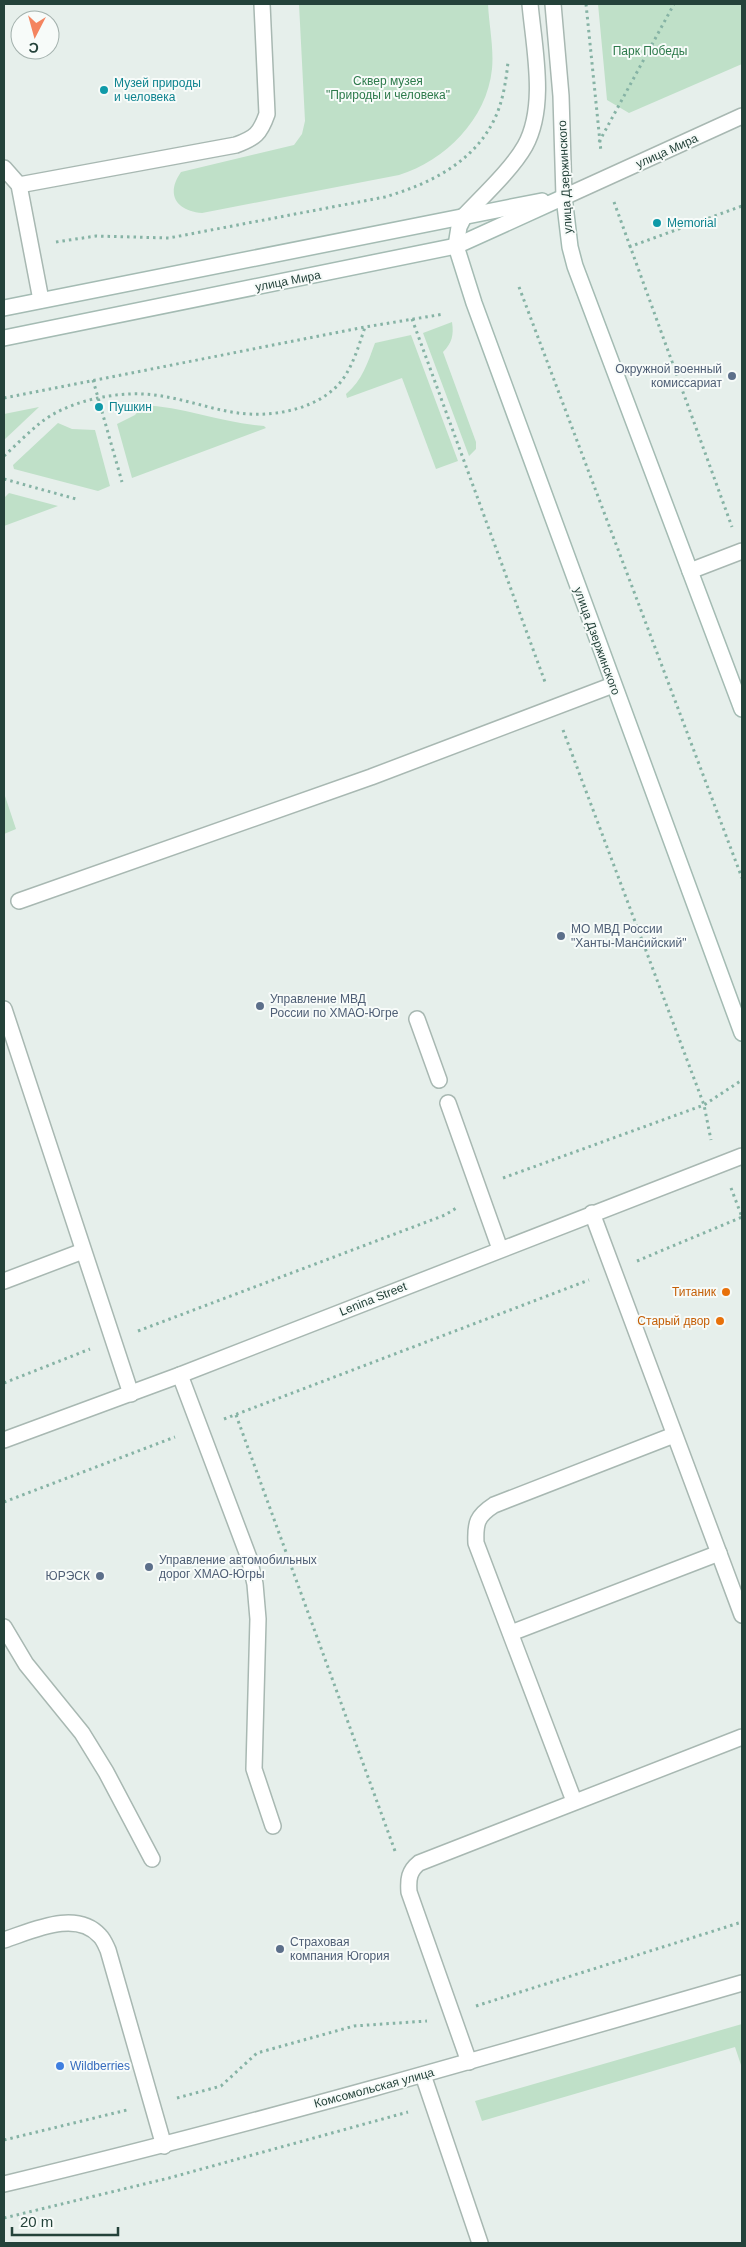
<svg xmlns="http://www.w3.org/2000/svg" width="746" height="2247" viewBox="0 0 746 2247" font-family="Helvetica,sans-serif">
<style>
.green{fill:#bfe0c8}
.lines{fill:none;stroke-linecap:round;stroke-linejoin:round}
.service-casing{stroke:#a8b8b2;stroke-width:18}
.pedestrian-casing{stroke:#a8b8b2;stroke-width:18}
.tertiary-casing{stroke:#a8b8b2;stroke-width:18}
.secondary-casing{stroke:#a4bbb3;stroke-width:18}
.path{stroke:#86b3a5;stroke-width:3;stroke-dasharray:2.5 4;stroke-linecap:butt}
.service{stroke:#fff;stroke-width:15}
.pedestrian{stroke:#fff;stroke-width:15}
.tertiary{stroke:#fff;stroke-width:15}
.secondary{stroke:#fff;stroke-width:15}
.culture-dot{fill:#0f9aa8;stroke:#f7fbf9;stroke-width:2}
.service-dot{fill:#5c6f8a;stroke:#f7fbf9;stroke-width:2}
.food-dot{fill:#e8710a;stroke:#f7fbf9;stroke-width:2}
.shop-dot{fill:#3f7fe0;stroke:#f7fbf9;stroke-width:2}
.labels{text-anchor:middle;stroke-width:4;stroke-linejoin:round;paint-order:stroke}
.park-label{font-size:12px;fill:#2d7a4b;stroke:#f7fbf9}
.culture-label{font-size:12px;fill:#0d838f;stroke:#f7fbf9;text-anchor:start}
.street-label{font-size:12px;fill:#24423a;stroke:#f7fbf9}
.service-label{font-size:12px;fill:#4e5e75;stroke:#f7fbf9;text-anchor:start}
.food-label{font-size:12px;fill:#c56008;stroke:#f7fbf9;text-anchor:end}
.shop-label{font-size:12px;fill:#366cbe;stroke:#f7fbf9;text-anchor:start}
</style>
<rect width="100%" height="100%" fill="#e6efeb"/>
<g class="green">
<path d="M299 4H488C489 25 494 48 492 69 487 119 445 161 399 175L202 213C177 211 165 195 181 172L294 145 302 134 305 121Z"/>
<path d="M598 4H742V64L629 113 607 100Z"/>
<path d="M452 322C454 335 452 343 443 352L476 442V449L469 456 423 333Z"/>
<path d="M411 335 458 461 436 469 402 378 347 398 346 394C362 381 368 362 375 343Z"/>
<path d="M143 405C184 407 223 423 264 426L266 428 132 478 117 424 135 415Z"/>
<path d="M39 407 4 440V414Z"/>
<path d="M58 423 72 429 95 430 110 486 98 491 14 469 13 465Z"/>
<path d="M9 493 58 506 4 526V498Z"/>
<path d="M4 793 16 829 4 834Z"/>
<path d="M742 2024V2068L735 2047 482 2121 475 2101Z"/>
</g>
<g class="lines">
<defs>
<g id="service">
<path d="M4 168 19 185 41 300"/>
<path d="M19 185 236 145C255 138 260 134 267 114L262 4"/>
<path d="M690 571 742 551"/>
<path d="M19 901 371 777 613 685"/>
<path d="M4 1009 131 1394"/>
<path d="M417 1019 439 1080"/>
<path d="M448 1103 500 1249"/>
<path d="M592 1213 742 1615"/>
<path d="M4 1281 83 1251"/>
<path d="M180 1375 249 1558 255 1584 258 1619 254 1769 273 1826"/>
<path d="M4 1627 26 1664 82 1733 106 1772 152 1859"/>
<path d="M511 1633 719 1553"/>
<path d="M574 1801 476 1543C475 1523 477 1516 494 1505L674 1435"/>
<path d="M4 1940C32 1931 76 1909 100 1936 104 1940 106 1946 108 1950L164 2146"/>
<path d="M469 2062 409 1892C408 1879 409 1871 419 1863L742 1737"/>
<path d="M423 2075 480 2243"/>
</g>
<path id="pedestrian" d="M564 197 742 116"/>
<g id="tertiary">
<path d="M553 4 561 96 564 197"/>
<path d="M465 215C483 196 512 169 525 146 547 106 534 48 530 4"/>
<path d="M4 1440 180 1375 742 1156"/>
<path d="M4 2184C252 2125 497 2054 742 1983"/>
</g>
<g id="secondary">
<path d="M564 197 570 247 575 266 742 709"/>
<path d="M465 215 459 227 456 246 474 303 742 1033"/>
<path d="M4 308 542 201"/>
<path d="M4 338 456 246 564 197"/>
</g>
</defs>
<use href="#service" class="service-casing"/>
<use href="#pedestrian" class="pedestrian-casing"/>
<use href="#tertiary" class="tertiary-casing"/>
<use href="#secondary" class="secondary-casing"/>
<g class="path">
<path d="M586 4 601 152"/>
<path d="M599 142 674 4"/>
<path d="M614 202 732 527"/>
<path d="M56 242 96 236 169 238 385 197C429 184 474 163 495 118 503 101 506 81 508 62"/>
<path d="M629 247 742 206"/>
<path d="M519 287 742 878"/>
<path d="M412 319 545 682"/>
<path d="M93 380 122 482"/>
<path d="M4 398 365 327 444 314"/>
<path d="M4 456C16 445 28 433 40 423 64 404 101 395 130 394 168 392 202 408 238 413 273 418 321 409 343 379 354 363 359 345 365 327"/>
<path d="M4 479 76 499"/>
<path d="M563 730 704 1105 711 1140"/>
<path d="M503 1178 704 1105 742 1080"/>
<path d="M731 1188 742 1217"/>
<path d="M637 1261 742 1217"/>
<path d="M138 1331 445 1215 458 1207"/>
<path d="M4 1383 90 1349"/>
<path d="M236 1415 395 1851"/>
<path d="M224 1419 589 1280"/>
<path d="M4 1502 175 1437"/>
<path d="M476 2006 742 1922"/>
<path d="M177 2098 221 2086 257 2053 354 2026 427 2021"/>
<path d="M4 2140 127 2110"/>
<path d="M4 2218 169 2178 408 2112"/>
</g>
<use href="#service" class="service"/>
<use href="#pedestrian" class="pedestrian"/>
<use href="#tertiary" class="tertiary"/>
<use href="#secondary" class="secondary"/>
</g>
<g class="culture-dot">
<circle cx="104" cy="90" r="5"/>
<circle cx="657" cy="223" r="5"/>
<circle cx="99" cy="407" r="5"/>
</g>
<g class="service-dot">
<circle cx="732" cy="376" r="5"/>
<circle cx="561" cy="936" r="5"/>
<circle cx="260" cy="1006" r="5"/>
<circle cx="149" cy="1567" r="5"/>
<circle cx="100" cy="1576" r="5"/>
<circle cx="280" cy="1949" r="5"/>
</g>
<g class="food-dot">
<circle cx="726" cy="1292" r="5"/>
<circle cx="720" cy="1321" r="5"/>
</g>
<circle class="shop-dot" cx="60" cy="2066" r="5"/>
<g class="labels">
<g class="park-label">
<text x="650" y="55">Парк Победы</text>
<text x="388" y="85">Сквер музея<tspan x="388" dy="14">"Природы и человека"</tspan></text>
</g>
<g class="culture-label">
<text x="114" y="87">Музей природы<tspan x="114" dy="14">и человека</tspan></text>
<text x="667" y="227">Memorial</text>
<text x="109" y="411">Пушкин</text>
</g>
<g class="street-label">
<text transform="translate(667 151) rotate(-24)" y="4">улица Мира</text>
<text transform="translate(565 177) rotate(-93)" y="4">улица Дзержинского</text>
<text transform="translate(288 281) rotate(-11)" y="4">улица Мира</text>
<text transform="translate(597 641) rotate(70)" y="4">улица Дзержинского</text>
<text transform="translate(373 1299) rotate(-22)" y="4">Lenina Street</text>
<text transform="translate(374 2088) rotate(-15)" y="4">Комсомольская улица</text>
</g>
<g class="service-label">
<text x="722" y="373" text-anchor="end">Окружной военный<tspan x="722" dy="14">комиссариат</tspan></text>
<text x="571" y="933">МО МВД России<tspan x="571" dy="14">"Ханты-Мансийский"</tspan></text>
<text x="270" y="1003">Управление МВД<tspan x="270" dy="14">России по ХМАО-Югре</tspan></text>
<text x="159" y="1564">Управление автомобильных<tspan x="159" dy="14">дорог ХМАО-Югры</tspan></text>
<text x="90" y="1580" text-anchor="end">ЮРЭСК</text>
<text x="290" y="1946">Страховая<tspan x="290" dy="14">компания Югория</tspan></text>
</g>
<g class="food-label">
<text x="716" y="1296">Титаник</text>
<text x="710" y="1325">Старый двор</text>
</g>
<g class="shop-label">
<text x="70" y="2070">Wildberries</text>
</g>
</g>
<rect width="746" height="2247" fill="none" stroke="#24423a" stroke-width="10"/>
<g transform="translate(35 35) rotate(186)"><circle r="24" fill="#f7fbf9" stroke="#a3b1ad"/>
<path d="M0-4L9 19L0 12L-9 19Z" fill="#f4845f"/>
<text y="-8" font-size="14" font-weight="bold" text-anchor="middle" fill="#24423a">С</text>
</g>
<path d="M12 2227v8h106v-8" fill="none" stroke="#24423a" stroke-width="2.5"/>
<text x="20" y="2227" font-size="15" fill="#24423a" stroke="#f7fbf9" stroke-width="4" paint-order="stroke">20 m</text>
</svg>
